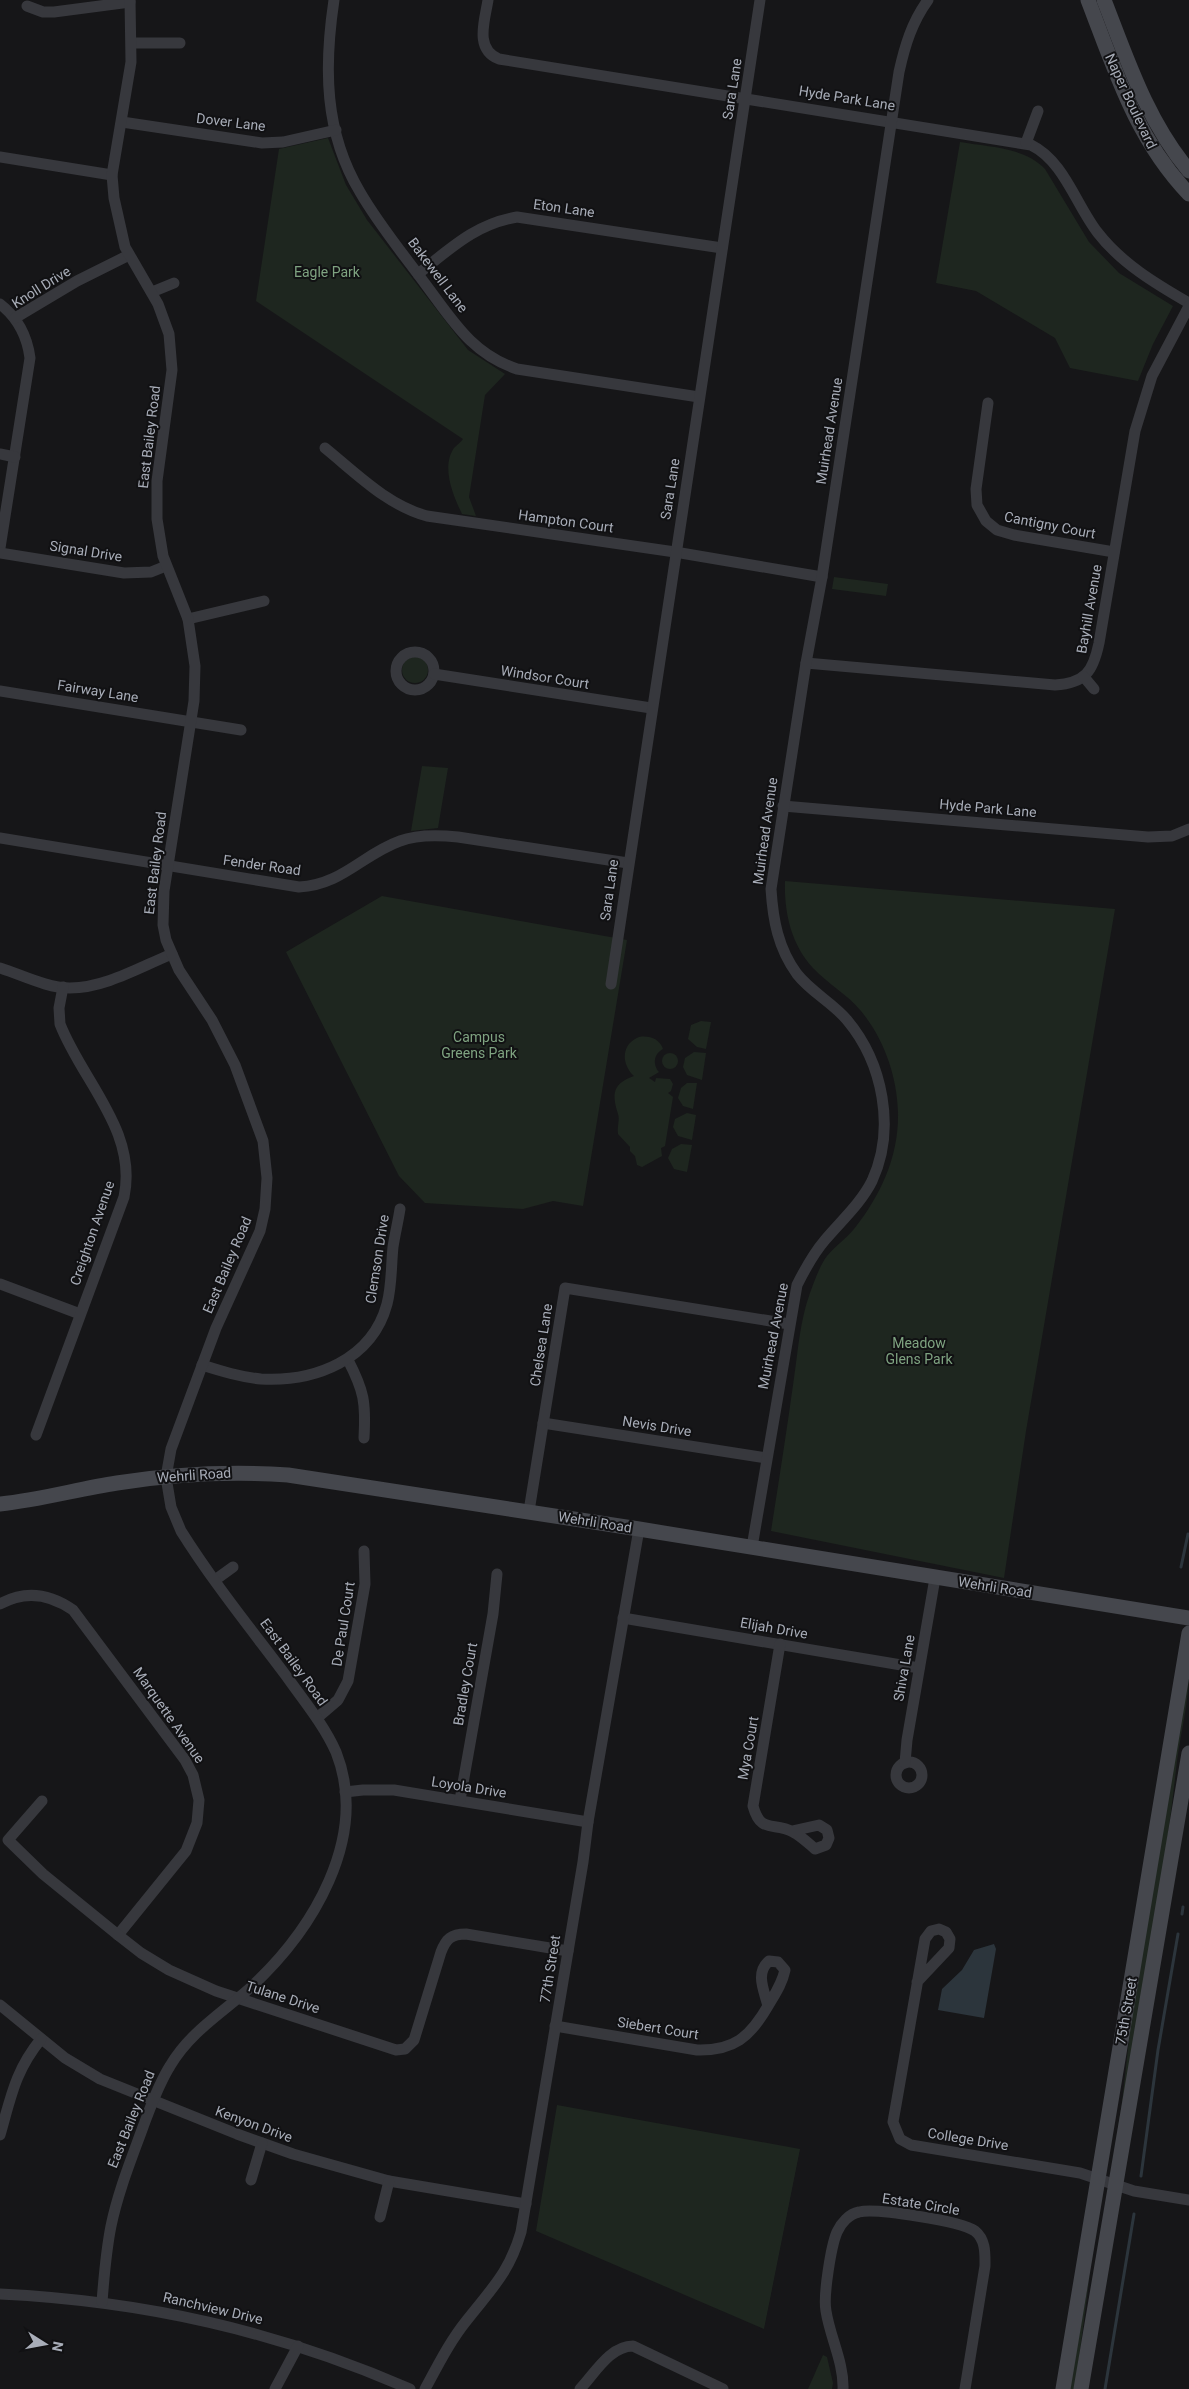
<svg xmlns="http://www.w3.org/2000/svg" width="1189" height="2389" viewBox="0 0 1189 2389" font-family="Roboto,sans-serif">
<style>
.green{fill:#1e261f}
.water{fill:#2c353c}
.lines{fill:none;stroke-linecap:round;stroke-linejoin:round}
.stream{stroke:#2c353c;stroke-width:3}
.street{stroke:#37383d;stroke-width:11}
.secondary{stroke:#45474d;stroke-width:15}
.labels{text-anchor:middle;stroke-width:4;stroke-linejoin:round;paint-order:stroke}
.street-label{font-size:14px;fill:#a8adb8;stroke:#111113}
.park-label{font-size:14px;fill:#7fa381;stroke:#111113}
</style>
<rect width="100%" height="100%" fill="#161618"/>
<g class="green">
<path d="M328 138 346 185 367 220 468 350 505 374 485 395 469 497 476 516 462 514C453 495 441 467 454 448 457 445 461 442 463 439L256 301 279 149Z"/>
<path d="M960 142C988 147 1025 147 1045 169L1089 242 1119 273 1173 306 1153 344 1138 381 1070 368 1055 338 976 291 936 283Z"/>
<path d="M834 577 888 584 886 596 832 589Z"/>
<circle cx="415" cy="670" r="13"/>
<path d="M422 766 448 768 438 828 411 831Z"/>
<path d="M785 881 1115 909 1026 1431 1004 1578 771 1531C779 1480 787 1429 794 1378 798 1351 800 1320 810 1293 814 1282 820 1265 827 1256 835 1246 846 1239 854 1229 881 1195 899 1156 898 1112 897 1076 884 1039 861 1011 847 994 828 984 813 968 791 944 784 912 785 881Z"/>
<path d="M382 896 627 940 583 1206 553 1201 523 1209 425 1203 399 1176 286 952Z"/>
<path d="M701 1021 711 1022 706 1049 697 1047 688 1039 691 1025Z"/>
<path d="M639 1037C649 1035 660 1039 663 1049 653 1054 653 1065 659 1072L649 1078 655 1082 656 1078 670 1079 673 1084 671 1091 668 1093 673 1097 665 1146 661 1148 662 1156 642 1167 637 1165 635 1156 630 1151V1147L618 1134C617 1127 620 1119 618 1114 612 1094 612 1084 634 1076 621 1064 621 1044 639 1037Z"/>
<path d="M694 1052 706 1053 702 1080 687 1075 683 1067 685 1058Z"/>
<circle cx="670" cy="1061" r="8"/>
<path d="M687 1083H697L693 1109 683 1106 678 1098 681 1088Z"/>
<path d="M687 1113 696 1115 692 1140 678 1136 673 1127 675 1119Z"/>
<path d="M681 1144 692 1145 687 1172 674 1169 668 1158 672 1149Z"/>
<path d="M1189 1671C1189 1701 1181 1731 1177 1761 1163 1893 1136 2022 1114 2152L1122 2103 1132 2012Z"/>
<path d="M557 2105 800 2149 764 2329 536 2231Z"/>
<path d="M1090 2274 1075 2389H1069Z"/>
<path d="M823 2355 827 2357 833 2383 832 2389H808Z"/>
</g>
<path class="water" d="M994 1944 996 1949 984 2018 938 2010 942 1989 962 1970 974 1950Z"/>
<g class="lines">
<g class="stream">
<path d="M1181 1567 1188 1534"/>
<path d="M1182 1914 1183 1907"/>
<path d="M1141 2176 1158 2050 1178 1934"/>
<path d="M1105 2389 1134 2214"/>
</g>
<g class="street">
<path d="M334 0C324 67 324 132 360 192 379 225 404 255 426 285 453 321 472 354 517 369L699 397"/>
<path d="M488 0C485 20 474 49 499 59L1031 145C1064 161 1076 205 1098 233 1121 263 1156 284 1189 303"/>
<path d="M27 6 43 12H54L130 2"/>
<path d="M132 43H180"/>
<path d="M122 122 262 143 283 142 336 130"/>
<path d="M1026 143 1038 111"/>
<path d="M0 157 112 175"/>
<path d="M418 274C450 249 475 224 517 217L722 248"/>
<path d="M152 292 174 283"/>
<path d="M0 304C18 318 27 335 30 358L0 548"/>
<path d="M15 318 77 281 129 255"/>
<path d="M988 403 976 489 977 505 986 521 997 530 1014 535 1114 552"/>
<path d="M325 448C357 474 387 505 427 516L675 552 822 577"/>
<path d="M0 454 15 457"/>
<path d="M0 553 124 573 151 572 166 566"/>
<path d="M188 619 264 601"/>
<circle cx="415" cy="671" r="19"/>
<path d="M806 663 1055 685C1085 683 1093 672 1099 643L1135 431 1152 376 1189 306"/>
<path d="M434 674 651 708"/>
<path d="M1084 677 1094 689"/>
<path d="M0 691 241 730"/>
<path d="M783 806 1148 837 1172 836 1189 829"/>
<path d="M0 838 299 887C342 885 363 854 400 841 418 834 439 835 458 837L628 863"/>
<path d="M0 968C22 975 47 988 70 988 105 988 140 967 172 954"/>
<path d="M611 984 760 0"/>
<path d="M0 1284 80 1314"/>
<path d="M348 1360C364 1391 366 1402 364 1438"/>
<path d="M202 1365C221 1371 240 1377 261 1379 315 1382 372 1360 387 1304 392 1285 391 1266 393 1247 395 1234 398 1222 400 1209"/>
<path d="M543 1423 766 1458"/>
<path d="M36 1435 124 1197C138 1131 82 1081 60 1024L59 1008 63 987"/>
<path d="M529 1511 565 1288 789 1324"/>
<path d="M752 1547 797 1285C805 1269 813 1254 825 1240 841 1221 861 1203 872 1181 896 1129 883 1063 847 1020 833 1003 811 992 797 974 778 948 773 920 771 889L806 663 822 577 899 72C905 45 912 22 928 0"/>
<path d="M215 1580 233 1567"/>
<path d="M0 1604C25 1590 50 1594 73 1610L185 1760 193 1775 199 1800 197 1823 186 1851 118 1935"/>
<path d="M623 1618 919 1668"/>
<path d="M780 1644 753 1806C761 1835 774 1821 793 1832 801 1836 808 1843 815 1849L826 1845 829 1838 827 1830 819 1825 792 1831"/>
<path d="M317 1718 338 1700 348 1681 365 1584 364 1551"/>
<circle cx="909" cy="1775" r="13"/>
<path d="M905 1763 907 1740 935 1578"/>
<path d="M345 1792 363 1790H394L588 1822"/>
<path d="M460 1800 493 1614 497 1574"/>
<path d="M42 1801 8 1840 43 1874 118 1935 141 1953 169 1970 216 1991 396 2050 405 2049 414 2040 441 1952C446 1939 451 1934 466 1934L568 1951"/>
<path d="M917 1982 949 1948 950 1939 946 1932 939 1929 931 1931 925 1939 896 2105 893 2122 900 2139 911 2145 1080 2173 1134 2191 1189 2200"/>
<path d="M0 2005 65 2058 100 2079 237 2134 293 2154 389 2181 526 2204"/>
<path d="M555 2026 697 2050C734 2051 750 2037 768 2006 775 1994 782 1984 785 1970L778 1962 769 1961C755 1973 764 1990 768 2006"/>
<path d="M0 2135C11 2097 15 2071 41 2039"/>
<path d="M251 2180 262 2143"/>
<path d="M380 2217 389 2181"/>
<path d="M0 2294C145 2301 277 2331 410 2389"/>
<path d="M102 2302C104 2276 106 2251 111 2226 118 2192 131 2160 143 2127 151 2106 158 2085 170 2066 190 2032 222 2013 250 1988 312 1931 370 1838 336 1752 324 1725 304 1701 287 1677 251 1629 213 1582 181 1531L171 1507 166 1477 171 1449 216 1328 260 1231 265 1209 267 1178 263 1141 235 1065 212 1020 179 970 166 940 163 925 164 891 194 701 195 666 188 619 163 556 157 519V481L172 370 169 334 158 304 125 247 114 198 112 175 131 62 130 0"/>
<path d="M275 2389 298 2346"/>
<path d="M425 2389C438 2365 450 2341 467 2320 492 2288 509 2273 521 2232L583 1862 588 1822 639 1529"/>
<path d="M580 2389C595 2373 610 2346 633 2346L723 2389"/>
<path d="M843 2389C844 2363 830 2337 826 2311 823 2296 831 2246 837 2232 841 2223 849 2214 859 2212 876 2208 961 2221 975 2231 986 2240 985 2254 985 2266L965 2389"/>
</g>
<g class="secondary">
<path d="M1088 0C1115 70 1136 139 1189 194"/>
<path d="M1104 0C1127 59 1147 121 1189 171"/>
<path d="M0 1504C39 1500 78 1489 117 1483 174 1474 230 1471 288 1475L639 1529 1189 1618"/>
<path d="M1063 2389 1189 1633"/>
<path d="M1081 2389 1189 1753"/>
</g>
</g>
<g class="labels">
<g class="street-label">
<text transform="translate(732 89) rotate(-81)" y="5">Sara Lane</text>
<text transform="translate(847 98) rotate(9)" y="5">Hyde Park Lane</text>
<text transform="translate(1131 101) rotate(65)" y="5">Naper Boulevard</text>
<text transform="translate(231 122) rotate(7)" y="5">Dover Lane</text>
<text transform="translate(564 208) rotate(8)" y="5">Eton Lane</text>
<text transform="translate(438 275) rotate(53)" y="5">Bakewell Lane</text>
<text transform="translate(41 287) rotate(-32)" y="5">Knoll Drive</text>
<text transform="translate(829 431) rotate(-81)" y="5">Muirhead Avenue</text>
<text transform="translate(149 437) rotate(-83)" y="5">East Bailey Road</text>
<text transform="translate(670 489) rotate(-81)" y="5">Sara Lane</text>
<text transform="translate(566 521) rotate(8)" y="5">Hampton Court</text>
<text transform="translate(1050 525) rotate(11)" y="5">Cantigny Court</text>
<text transform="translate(86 551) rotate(9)" y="5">Signal Drive</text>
<text transform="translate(1089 609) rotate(-80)" y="5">Bayhill Avenue</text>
<text transform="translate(545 677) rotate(9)" y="5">Windsor Court</text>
<text transform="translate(98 691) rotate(9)" y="5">Fairway Lane</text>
<text transform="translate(988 808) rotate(5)" y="5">Hyde Park Lane</text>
<text transform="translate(765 831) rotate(-82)" y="5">Muirhead Avenue</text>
<text transform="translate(155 863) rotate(-83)" y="5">East Bailey Road</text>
<text transform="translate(262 865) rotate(8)" y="5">Fender Road</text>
<text transform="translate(609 890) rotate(-82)" y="5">Sara Lane</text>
<text transform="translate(92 1233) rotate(-71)" y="5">Creighton Avenue</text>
<text transform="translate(377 1259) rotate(-81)" y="5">Clemson Drive</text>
<text transform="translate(227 1265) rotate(-67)" y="5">East Bailey Road</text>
<text transform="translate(773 1336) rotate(-79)" y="5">Muirhead Avenue</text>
<text transform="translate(541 1345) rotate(-81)" y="5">Chelsea Lane</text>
<text transform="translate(657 1426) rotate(9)" y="5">Nevis Drive</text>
<text transform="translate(194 1475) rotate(-4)" y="5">Wehrli Road</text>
<text transform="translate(595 1522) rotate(9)" y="5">Wehrli Road</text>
<text transform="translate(995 1587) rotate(9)" y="5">Wehrli Road</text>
<text transform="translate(343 1624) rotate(-81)" y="5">De Paul Court</text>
<text transform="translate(774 1628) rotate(10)" y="5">Elijah Drive</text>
<text transform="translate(294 1662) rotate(54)" y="5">East Bailey Road</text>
<text transform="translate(904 1668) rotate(-80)" y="5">Shiva Lane</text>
<text transform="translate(465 1684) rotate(-80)" y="5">Bradley Court</text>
<text transform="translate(169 1715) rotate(55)" y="5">Marquette Avenue</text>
<text transform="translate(748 1748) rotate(-80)" y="5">Mya Court</text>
<text transform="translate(469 1787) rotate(9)" y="5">Loyola Drive</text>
<text transform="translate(550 1969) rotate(-81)" y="5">77th Street</text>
<text transform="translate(283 1997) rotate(18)" y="5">Tulane Drive</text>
<text transform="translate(1126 2011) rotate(-80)" y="5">75th Street</text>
<text transform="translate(658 2028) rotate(9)" y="5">Siebert Court</text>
<text transform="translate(131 2119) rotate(-68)" y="5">East Bailey Road</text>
<text transform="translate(254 2124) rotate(20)" y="5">Kenyon Drive</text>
<text transform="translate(968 2139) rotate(9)" y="5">College Drive</text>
<text transform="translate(921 2204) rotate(9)" y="5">Estate Circle</text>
<text transform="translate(213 2308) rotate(13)" y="5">Ranchview Drive</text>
</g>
<g class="park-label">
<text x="327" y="277">Eagle Park</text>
<text x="479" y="1042">Campus<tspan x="479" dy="16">Greens Park</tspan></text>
<text x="919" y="1348">Meadow<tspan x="919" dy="16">Glens Park</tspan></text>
</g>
</g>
<g transform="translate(45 2344) rotate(101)" stroke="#111113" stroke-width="4" paint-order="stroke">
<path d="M0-4L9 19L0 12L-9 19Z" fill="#a8adb8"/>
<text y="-8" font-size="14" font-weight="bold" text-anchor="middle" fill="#a8adb8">N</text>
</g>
</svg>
